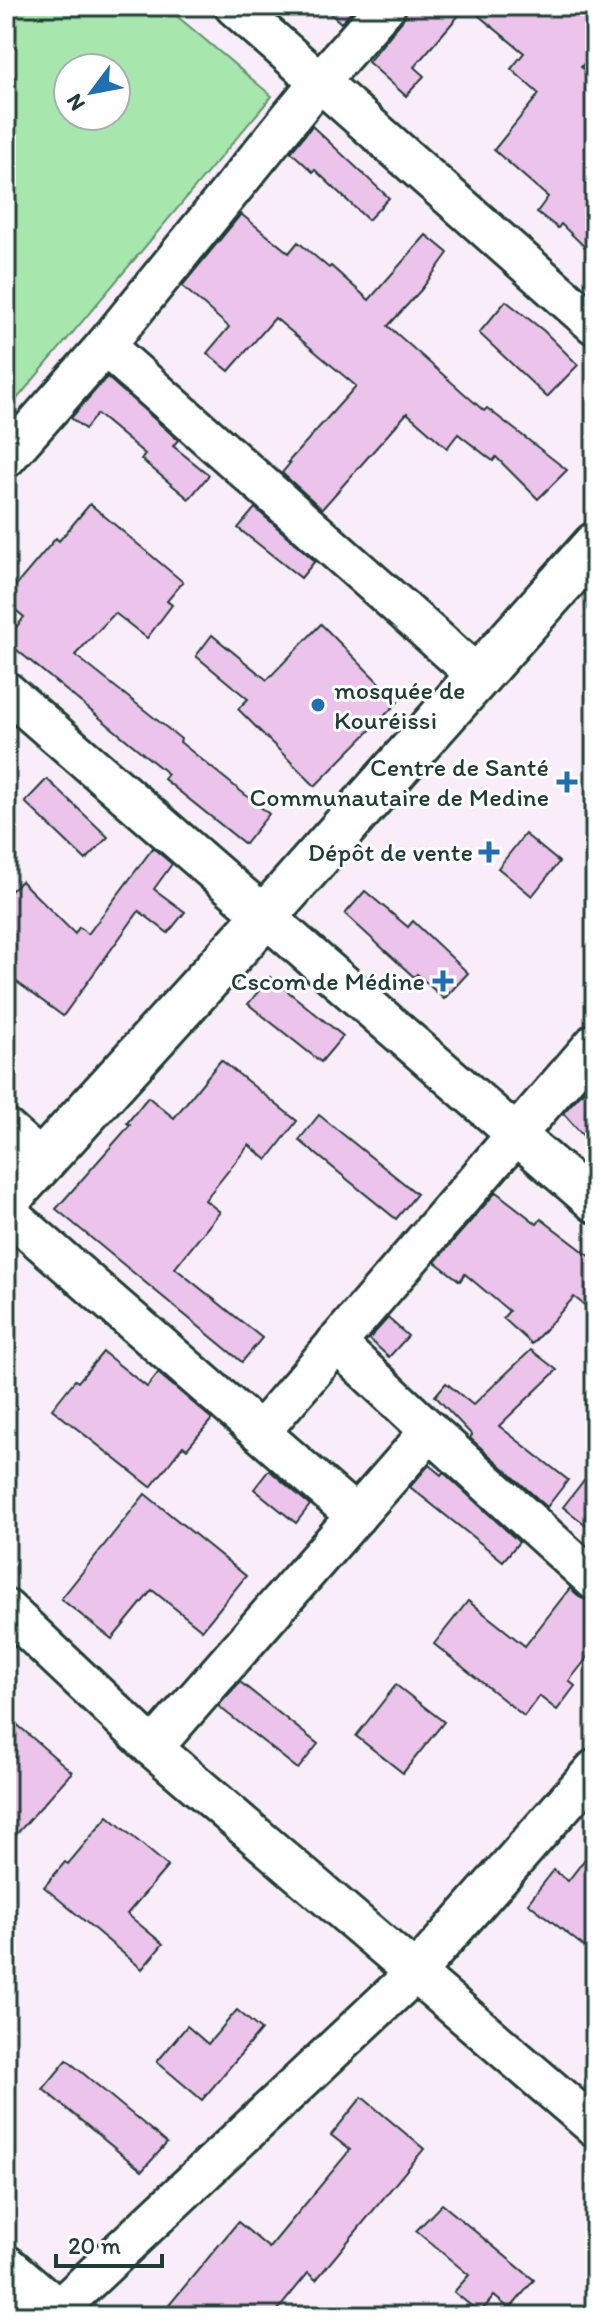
<svg xmlns="http://www.w3.org/2000/svg" width="601" height="2322" viewBox="0 0 601 2322" font-family="Itim,sans-serif">
<style>
.green{fill:#a7e6ad;stroke:#639270;stroke-width:2;fill-rule:evenodd}
.building{fill:#ecc3eb;stroke:#1f3d34;stroke-width:2}
.lines{fill:none;stroke-linecap:round;stroke-linejoin:round}
.street-casing{stroke:#1f3d34;stroke-width:44}
.secondary-casing{stroke:#1f3d34;stroke-width:50}
.street{stroke:#fff;stroke-width:38}
.secondary{stroke:#fff;stroke-width:44}
.poi-dot{fill:#1f6fb2;stroke:#fff;stroke-width:3}
.labels{text-anchor:middle;stroke-width:6;stroke-linejoin:round;paint-order:stroke}
.poi-label{font-size:26px;fill:#1f3d34;stroke:#fff;text-anchor:end}
</style>
<rect width="100%" height="100%" fill="#f9edf9"/>
<filter id="ink" filterUnits="userSpaceOnUse"><feTurbulence type="fractalNoise" baseFrequency=".0125" numOctaves="2"/><feDisplacementMap in="SourceGraphic" scale="16" xChannelSelector="R" yChannelSelector="G"/><feConvolveMatrix kernelMatrix="1 2 1 2 8 2 1 2 1" color-interpolation-filters="sRGB"/></filter>
<g filter="url(#ink)">
<path class="green" d="M6 6H165L272 96 6 412ZM68 68H116V116H68Z"/>
<g class="building">
<path d="M322 6H357L341 23Z"/>
<path d="M407 6H595V52L581 67 595 78V257L561 224 558 228 537 212 548 197 494 150 539 94 511 69 524 53 467 6 414 67 424 76 406 96 368 62 402 21Z"/>
<path d="M312 126 389 198 368 220 315 170 313 172 291 152Z"/>
<path d="M241 214 289 253 298 242 329 268 331 266 369 300 426 235 448 253 421 290 388 326 484 411 487 408 567 470 538 499 496 457 493 461 458 434 447 448 407 413 322 509 282 473 290 463 288 462 356 386 275 318 229 371 207 353 229 327 182 286Z"/>
<path d="M506 301 544 331 578 365 547 397 479 333Z"/>
<path d="M107 377 178 440 173 446 209 475 189 499 141 459 145 454 97 414 85 429 71 418Z"/>
<path d="M90 504 183 582 167 601 172 605 147 638 115 613 75 655 181 739 180 742 269 814 245 844 164 779 168 774 6 641 24 617 6 602V597L56 538 59 541Z"/>
<path d="M255 508 315 561 301 578 238 528Z"/>
<path d="M321 624 398 702 315 786 238 709 248 699 196 656 212 635 267 680Z"/>
<path d="M47 779 108 837 86 860 25 802Z"/>
<path d="M525 834 559 862 532 896 498 868Z"/>
<path d="M153 848 172 864 154 889 185 912 168 933 139 911 63 1016 6 974V896L21 881 75 934 79 927 88 934Z"/>
<path d="M365 891 408 927 413 921 468 973 444 999 417 974 414 977 345 914Z"/>
<path d="M270 977 343 1036 321 1062 248 1004Z"/>
<path d="M221 1060 297 1121 267 1160 249 1145 205 1200 220 1212 175 1268 262 1338 242 1362 56 1209 130 1125 127 1123 148 1097 174 1118Z"/>
<path d="M595 1079V1149L563 1113Z"/>
<path d="M319 1115 417 1194 396 1219 299 1140Z"/>
<path d="M496 1192 537 1224 541 1219 595 1260V1313L574 1297 532 1344 503 1318 509 1311 465 1274 460 1281 435 1262Z"/>
<path d="M388 1318 408 1336 389 1357 369 1339Z"/>
<path d="M531 1350 557 1370 499 1426 568 1480 547 1507 470 1438 472 1435 435 1396 446 1383 473 1405Z"/>
<path d="M103 1352 147 1387 158 1373 212 1419 187 1449 183 1446 151 1487 52 1409 75 1380 78 1382Z"/>
<path d="M429 1465 441 1475 443 1472 519 1542 503 1561 410 1487Z"/>
<path d="M595 1466V1532L563 1507Z"/>
<path d="M269 1470 310 1505 296 1523 254 1489Z"/>
<path d="M145 1494 246 1576 202 1630 152 1590 112 1639 61 1599Z"/>
<path d="M570 1588 581 1598 595 1602V1648L569 1681 575 1686 557 1710 539 1696 524 1716 434 1644 468 1601 525 1646Z"/>
<path d="M240 1682 318 1744 298 1769 218 1706Z"/>
<path d="M396 1685 444 1722 403 1773 356 1736Z"/>
<path d="M6 1715 72 1772 6 1846Z"/>
<path d="M108 1816 168 1866 127 1914 163 1944 142 1969 44 1887 65 1862 68 1864Z"/>
<path d="M595 1846V1955L528 1903 554 1870 568 1881Z"/>
<path d="M237 2010 261 2030 202 2100 157 2062 187 2026 208 2044Z"/>
<path d="M67 2060 167 2143 142 2171 43 2089Z"/>
<path d="M362 2097 424 2149 316 2280 308 2273 273 2316H160L238 2222 269 2248 350 2150 331 2135Z"/>
<path d="M442 2204 534 2280 510 2309 494 2296 480 2313 454 2292 469 2275 416 2231Z"/>
</g>
<g class="lines">
<defs>
<g id="street">
<path d="M234 6 595 325"/>
<path d="M105 346 479 677"/>
<path d="M6 458 105 346 319 82 386 6"/>
<path d="M6 691 595 1203"/>
<path d="M6 1129 42 1161"/>
<path d="M6 1211 356 1516"/>
<path d="M336 1343 430 1431 595 1581"/>
<path d="M260 1432 595 1043"/>
<path d="M6 1609 153 1748 595 2127"/>
<path d="M153 1748 430 1431"/>
<path d="M51 2316 415 1973 595 1769"/>
</g>
<g id="secondary">
<path d="M6 1201 265 916 595 545"/>
<path d="M6 2268 62 2316"/>
</g>
</defs>
<use href="#street" class="street-casing"/>
<use href="#secondary" class="secondary-casing"/>
<use href="#street" class="street"/>
<use href="#secondary" class="secondary"/>
</g>
</g>
<g class="poi-dot">
<circle cx="318" cy="705" r="8"/>
<path d="M563 770h8v8h8v8h-8v8h-8v-8h-8v-8h8z"/>
<path d="M485 840h8v8h8v8h-8v8h-8v-8h-8v-8h8z"/>
<path d="M439 969h8v8h8v8h-8v8h-8v-8h-8v-8h8z"/>
</g>
<g class="labels">
<g class="poi-label">
<text x="334" y="699" text-anchor="start">mosquée de<tspan x="334" dy="30">Kouréissi</tspan></text>
<text x="549" y="776">Centre de Santé<tspan x="549" dy="30">Communautaire de Medine</tspan></text>
<text x="473" y="861">Dépôt de vente</text>
<text x="425" y="990">Cscom de Médine</text>
</g>
</g>
<rect width="601" height="2322" fill="none" stroke="#fff" stroke-width="32"/>
<rect x="16" y="16" width="569" height="2290" fill="none" stroke="#1f3d34" stroke-width="3" filter="url(#ink)"/>
<g transform="translate(92 92) rotate(238)"><circle r="38" fill="#ffffff" stroke="#a5b1ae" stroke-width="2"/>
<path d="M0-6L14 30L0 20L-14 30Z" fill="#1f6fb2"/>
<text y="-12" font-size="22" font-weight="bold" text-anchor="middle" fill="#1f3d34">N</text>
</g>
<path d="M56 2254v12h106v-12" fill="none" stroke="#1f3d34" stroke-width="4"/>
<text x="68" y="2254" font-size="24" fill="#1f3d34" stroke="#ffffff" stroke-width="6" paint-order="stroke">20 m</text>
</svg>
